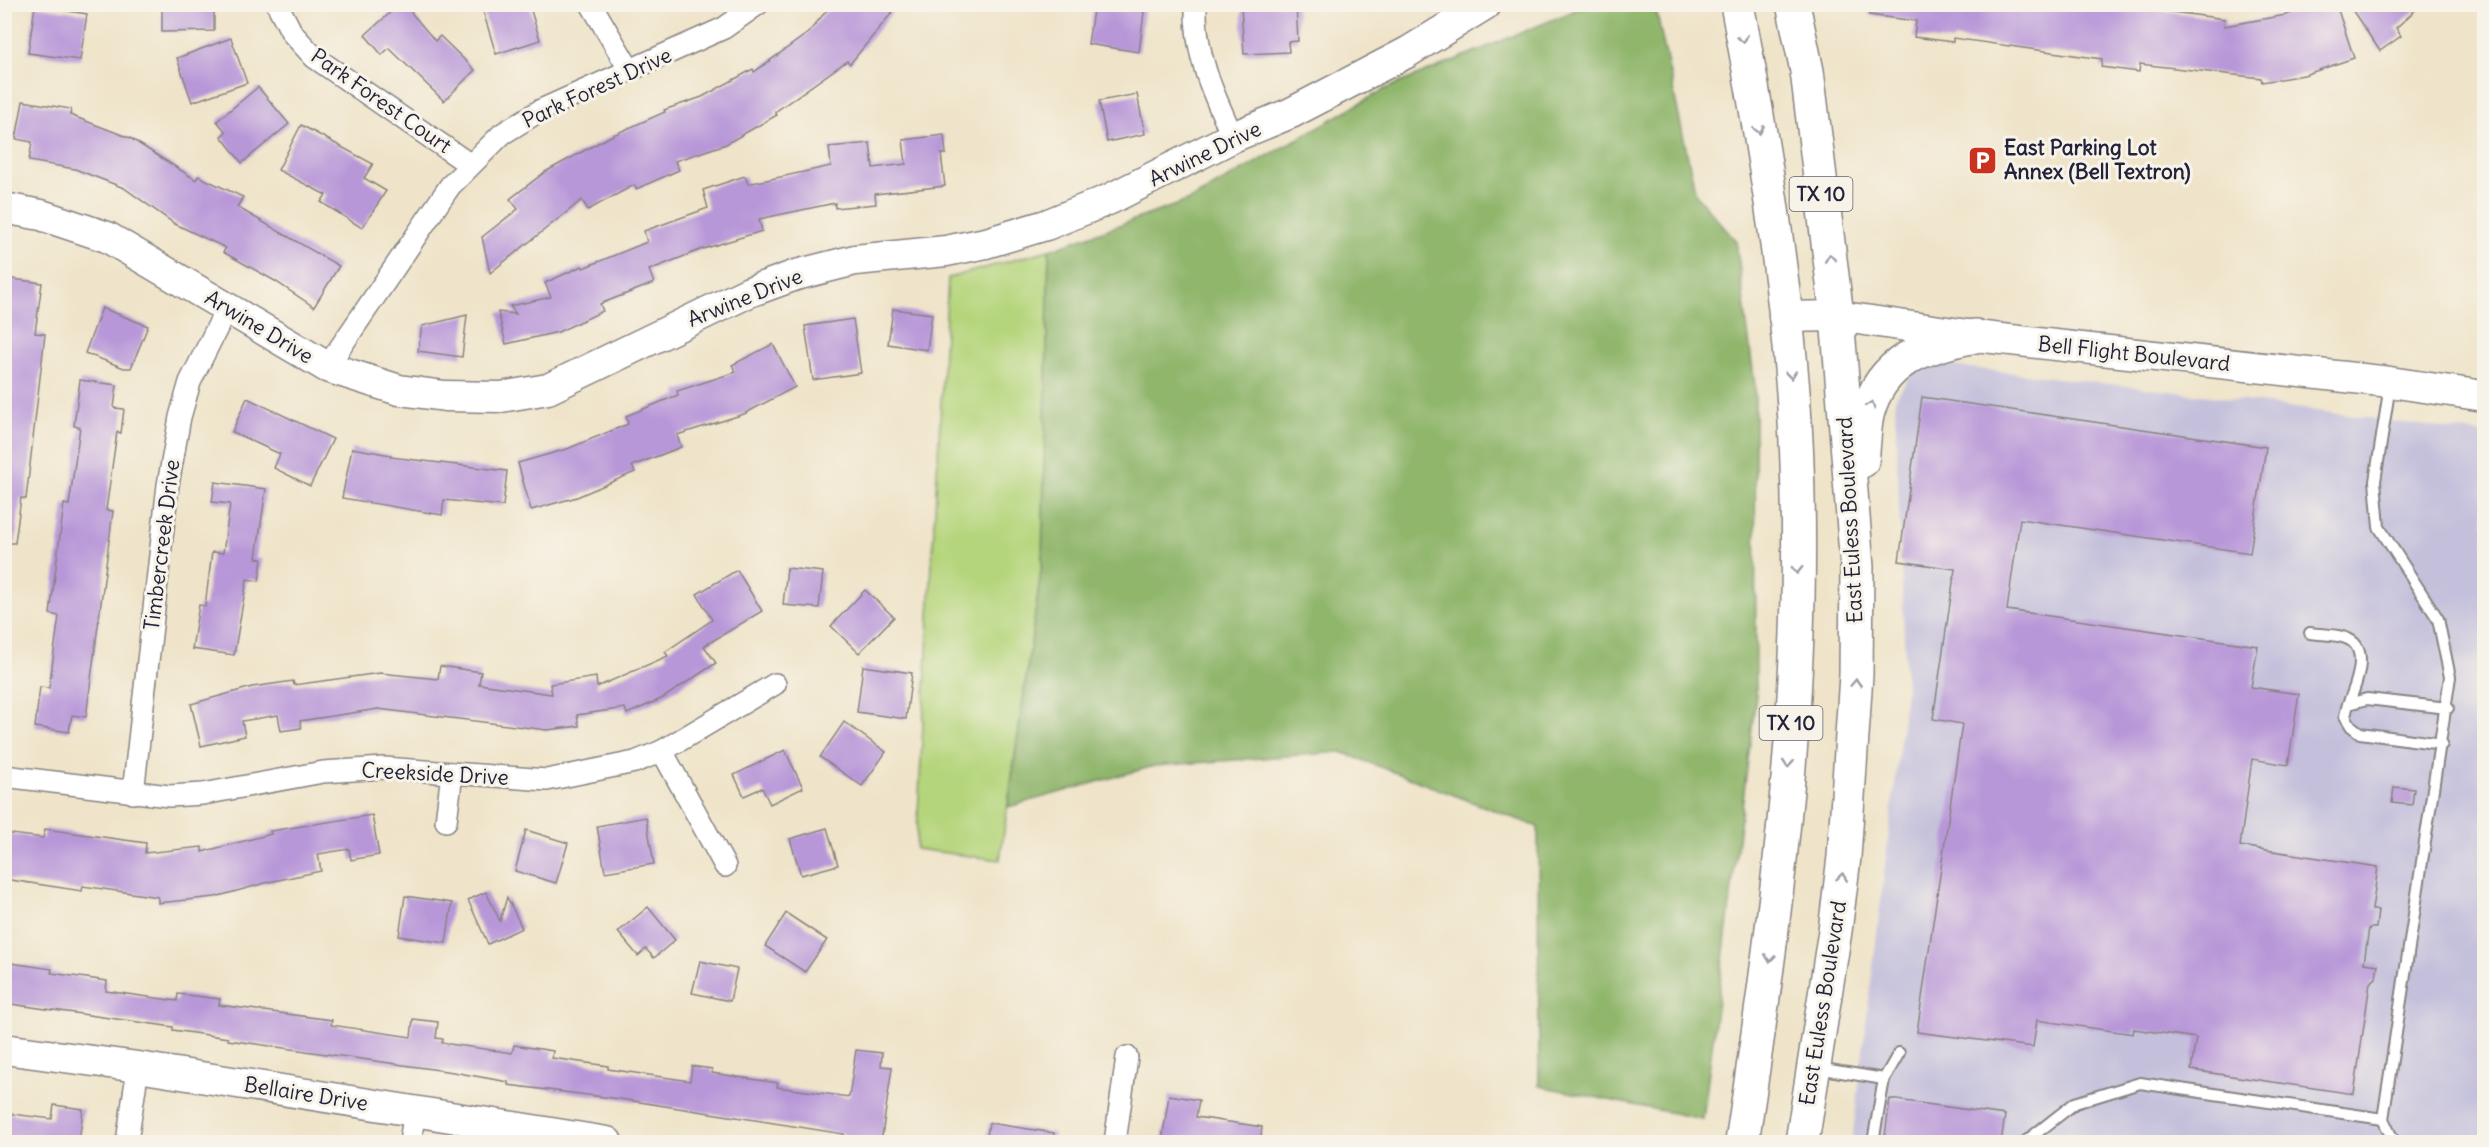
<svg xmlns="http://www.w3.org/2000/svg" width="2489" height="1147" viewBox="0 0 2489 1147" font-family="Delius,sans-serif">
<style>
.industrial{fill:#c4c0db}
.green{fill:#b5d57c;stroke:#6c7c5c;stroke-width:1.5}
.forest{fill:#90b66c;stroke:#596c54;stroke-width:1.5}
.building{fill:#b897d8}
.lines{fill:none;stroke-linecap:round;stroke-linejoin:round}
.lane-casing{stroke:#888382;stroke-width:14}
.street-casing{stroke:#888382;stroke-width:24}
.secondary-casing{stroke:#888382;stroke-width:33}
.primary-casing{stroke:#888382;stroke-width:36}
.lane{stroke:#fff;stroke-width:10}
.street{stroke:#fff;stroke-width:21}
.secondary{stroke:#fff;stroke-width:30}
.primary{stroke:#fff;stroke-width:33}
.oneway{stroke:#9c9ca7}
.labels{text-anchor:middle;stroke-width:6;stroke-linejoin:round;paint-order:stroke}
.shield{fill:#f7f3e8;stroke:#62616f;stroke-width:1.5}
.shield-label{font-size:20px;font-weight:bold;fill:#22223b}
.street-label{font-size:21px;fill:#22223b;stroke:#f7f3e8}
.poi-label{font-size:21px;font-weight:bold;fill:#22223b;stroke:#f7f3e8;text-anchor:start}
</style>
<rect width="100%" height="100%" fill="#f7f3e8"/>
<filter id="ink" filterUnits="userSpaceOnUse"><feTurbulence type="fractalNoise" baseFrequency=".0167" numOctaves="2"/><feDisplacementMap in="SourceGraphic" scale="12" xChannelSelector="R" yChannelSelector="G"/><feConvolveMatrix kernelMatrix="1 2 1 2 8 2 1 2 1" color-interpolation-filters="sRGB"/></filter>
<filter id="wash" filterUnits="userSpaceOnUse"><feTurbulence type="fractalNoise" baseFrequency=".008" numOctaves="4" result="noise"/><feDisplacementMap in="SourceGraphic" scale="24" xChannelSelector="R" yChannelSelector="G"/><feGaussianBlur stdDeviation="1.35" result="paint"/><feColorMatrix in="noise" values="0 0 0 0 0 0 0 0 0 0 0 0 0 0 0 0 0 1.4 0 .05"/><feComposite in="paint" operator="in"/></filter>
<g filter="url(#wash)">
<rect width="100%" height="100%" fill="#efe4c9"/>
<path class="industrial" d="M1919 362 2187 393 2484 434V1142H1852L1906 690 1895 399Z"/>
<path class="green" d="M1049 250 1042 565 1000 860 916 849 948 278Z"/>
<path class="forest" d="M1616 5H1655L1696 195 1736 241 1755 386 1756 696 1703 1119 1539 1086 1538 827 1341 752 1154 766 1008 807 1042 565 1049 250 1190 200 1385 89 1583 7Z"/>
<g id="blocks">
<g class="building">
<path d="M162 4H214V31L162 32Z"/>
<path d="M400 4H404L435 41 440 36 475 70 444 101 389 48 382 55 365 35Z"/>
<path d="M492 4H529L540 40 496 54 482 8Z"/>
<path d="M832 4H899L850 64 847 61 775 112 777 115 726 144 675 161 679 170 636 189 634 185 588 210 582 200 490 273 482 237 518 209 510 199 545 172 611 136 665 112 664 110 702 97 753 69 754 72 808 33Z"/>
<path d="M1094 4H1145L1139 52 1088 44Z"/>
<path d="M1296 4 1298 41 1288 42 1289 52 1244 54 1241 6Z"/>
<path d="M1870 4H2112L2225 19 2224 26 2286 15 2316 4H2336L2354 58 2304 75 2262 82 2261 78 2140 64 2139 72 2101 67 2102 59 1953 38V42L1914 37 1916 21 1869 15Z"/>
<path d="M2348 4H2422L2396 28 2401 36 2380 51Z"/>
<path d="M35 6 87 14 80 60 28 53Z"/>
<path d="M231 38 247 83 192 102 177 58Z"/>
<path d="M258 87 289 124 242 163 221 136 226 132 217 121Z"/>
<path d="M1137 94 1145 134 1107 142 1099 101Z"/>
<path d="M23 101 71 109 70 115 130 138 196 180 198 176 243 197 237 207 339 266 314 307 275 281 223 252 226 248 175 224 124 188 75 169 29 161 32 142 16 139Z"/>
<path d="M301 125 373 164 364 178 386 191 362 228 321 202 326 195 278 170Z"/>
<path d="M944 135 946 154H941L945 186 875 194 876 204 835 208V203L759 219 762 231 700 250 649 270 654 283 600 304 603 311 558 332 506 344 498 312 516 314 510 306 551 297 545 283 582 266 583 268 647 242 644 231 708 208 703 190 745 176 748 184 831 166 829 147 870 143 873 168 906 164 903 140Z"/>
<path d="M4 278 42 283 35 333 45 334 26 499 21 498 15 543H4Z"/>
<path d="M102 308 148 326 131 368H124L85 353Z"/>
<path d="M893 309 932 314 927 350 888 344Z"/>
<path d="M467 315 462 357 418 351 422 326Z"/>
<path d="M853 319 861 373 813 380 805 326Z"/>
<path d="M773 344 795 387 744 414 677 435 681 447 632 466 635 472 577 497 531 510 518 463 567 449 628 424 626 416 678 395 677 391 736 372 732 365Z"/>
<path d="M80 380 117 385 114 408 124 409 121 433 117 432 106 510 113 511 86 717 72 715 69 732 35 727 40 687 49 688 59 616 50 614 64 504 69 505 80 427 74 426Z"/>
<path d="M1922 397 2266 447 2250 553 2020 519 2007 610 2258 646 2251 687 2299 694 2288 765 2252 759 2240 846 2378 867 2372 910H2378L2376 928H2369L2364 963 2378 965 2376 978 2370 983 2354 1094 2191 1070 2196 1038 2134 1029 2133 1034 2037 1020 2033 1047 1917 1032 1962 724 1933 719 1955 569 1899 561Z"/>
<path d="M247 398 333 439 310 486 274 468 280 454 232 432Z"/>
<path d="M352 448 391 455 390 457 507 471 503 506 444 500 442 515 342 498Z"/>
<path d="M215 482 266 489 256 558 262 559 259 581 247 579 234 655 192 649 199 605 205 606 212 552 223 553 230 504 212 502Z"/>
<path d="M787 568 823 572 819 608 783 605Z"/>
<path d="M737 570 762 611 704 646 716 663 663 698 627 714 625 708 577 715 579 726 547 730 378 709 300 721 301 728 281 731 278 715 242 721 245 736 201 746 191 704 252 687 293 681 294 685 380 673 438 679 440 666 481 672 479 684 552 694 550 684 596 677 597 687 668 656 665 652 712 620 697 594Z"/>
<path d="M865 590 894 617 859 653 831 626Z"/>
<path d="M863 666 912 673 906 719 857 712Z"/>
<path d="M844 722 886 752 862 786 820 757Z"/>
<path d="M785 750 803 788 770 804 762 788 744 796 734 775Z"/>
<path d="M2394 787 2414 789 2412 805 2392 803Z"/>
<path d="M372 815 379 855 351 860 349 849 318 854 321 871 269 882 215 897 158 903V897L83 886 82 891 4 879V833L43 838 45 829 146 843 145 853 202 847V852L271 834 270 831Z"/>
<path d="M646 817 654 864 605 872 597 826Z"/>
<path d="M827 828 838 865 801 875 790 839Z"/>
<path d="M526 830 568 843 556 883 515 871Z"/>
<path d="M486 892 500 921 507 897 522 928 488 944 468 900Z"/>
<path d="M405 896 452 903 446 943 399 936Z"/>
<path d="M648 907 675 940 654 958 646 949 638 956 618 932Z"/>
<path d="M786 913 827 940 805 972 765 946Z"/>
<path d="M700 961 737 969 730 1001 692 993Z"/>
<path d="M4 962 52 969 51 973 107 981 106 991 177 1001 178 994 220 999 219 1005 332 1020 331 1025 411 1037 413 1019 438 1022 436 1038 443 1039 442 1043 512 1053 514 1045 553 1051 552 1058 608 1066V1069L690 1081 692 1066 712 1069V1073L778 1083 777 1087 849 1097 856 1050 882 1053 881 1066 892 1067 881 1143 843 1139 844 1134 620 1099 508 1085V1082L453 1072 228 1040V1038L173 1030V1027L4 1003Z"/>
<path d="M1169 1095 1199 1100 1196 1117 1262 1127 1260 1143 1162 1141Z"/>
<path d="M1890 1099 2005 1115 2001 1143H1884Z"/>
<path d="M54 1105 83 1109 79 1143 4 1141V1113L52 1119Z"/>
<path d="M989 1123 1054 1133V1143H986Z"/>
</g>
</g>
</g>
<g filter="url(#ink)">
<use href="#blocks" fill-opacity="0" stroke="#888382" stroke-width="1.5"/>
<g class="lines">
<defs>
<g id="lane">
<path d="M2390 385 2375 481 2379 527 2438 619 2450 677 2383 1119 2394 1142"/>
<path d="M2310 633C2322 635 2338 634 2348 639 2371 649 2355 688 2348 704"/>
<path d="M2442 744 2360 733 2351 726 2345 716 2348 704 2367 699 2448 708"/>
<path d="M1817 1068 1884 1079 1873 1142"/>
<path d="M1884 1079 1899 1053"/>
<path d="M2025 1142 2075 1103 2140 1083 2383 1119"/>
</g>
<g id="street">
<path d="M277 4 292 33 314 57 469 164"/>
<path d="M591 4 629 69"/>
<path d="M1196 4C1194 53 1213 94 1233 137"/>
<path d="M327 367 450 186 502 134 541 110 724 28 758 4"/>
<path d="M662 751 725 866"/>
<path d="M4 776 169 796 203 794 323 772 384 768 547 780 635 762 662 751 775 684"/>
<path d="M133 793 168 485 180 417 190 382 227 308"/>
<path d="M446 821 452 773"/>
<path d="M127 1142 138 1067"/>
<path d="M410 1142 415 1111"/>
<path d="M1115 1142 1127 1057"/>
</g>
<g id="secondary">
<path d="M4 208 41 215 107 237 327 367 399 390 445 396 501 397 548 389 749 292 796 275 855 260 946 251 986 243 1046 225 1110 199 1233 137 1291 113 1408 52 1486 4"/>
<path d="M1784 317 1837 316 1975 336 2390 382 2484 396"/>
<path d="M4 1049 138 1067 607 1142"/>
</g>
<g id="primary">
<path d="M1737 4C1761 132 1783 262 1793 392 1812 643 1780 895 1742 1142"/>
<path d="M1793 4 1807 71 1837 316 1857 567 1856 675 1844 857 1835 931 1802 1142"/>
<path d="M1862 461C1864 446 1864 429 1867 415 1881 359 1925 346 1975 336"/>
</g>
</defs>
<use href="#lane" class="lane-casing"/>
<use href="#street" class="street-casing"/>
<use href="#secondary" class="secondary-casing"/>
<use href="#primary" class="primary-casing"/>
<use href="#lane" class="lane"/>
<use href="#street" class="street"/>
<use href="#secondary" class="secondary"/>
<use href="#primary" class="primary"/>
</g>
<defs><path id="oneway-chevron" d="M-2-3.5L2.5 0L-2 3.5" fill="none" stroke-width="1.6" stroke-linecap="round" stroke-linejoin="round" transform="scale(1.5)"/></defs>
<g class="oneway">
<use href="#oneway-chevron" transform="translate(1743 39) rotate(79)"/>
<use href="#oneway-chevron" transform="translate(1759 130) rotate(80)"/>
<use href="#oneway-chevron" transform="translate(1830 258) rotate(-97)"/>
<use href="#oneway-chevron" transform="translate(1791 375) rotate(84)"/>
<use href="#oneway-chevron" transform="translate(1871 405) rotate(-69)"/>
<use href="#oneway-chevron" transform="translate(1797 570) rotate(90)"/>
<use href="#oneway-chevron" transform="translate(1856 683) rotate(-87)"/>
<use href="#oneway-chevron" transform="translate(1788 764) rotate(94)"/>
<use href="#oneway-chevron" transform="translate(1842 877) rotate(-83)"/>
<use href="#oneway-chevron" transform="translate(1770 958) rotate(97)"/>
</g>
</g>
<defs>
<symbol id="parking-square" viewBox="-11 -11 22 22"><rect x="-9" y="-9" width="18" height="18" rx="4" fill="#c8321e" stroke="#f7f3e8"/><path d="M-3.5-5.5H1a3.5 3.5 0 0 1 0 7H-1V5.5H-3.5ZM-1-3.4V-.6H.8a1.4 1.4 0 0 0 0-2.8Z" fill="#fff"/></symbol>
</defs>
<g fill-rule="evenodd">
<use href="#parking-square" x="1966" y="144" width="33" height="33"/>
</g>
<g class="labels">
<g class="shield">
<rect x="1789.5" y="177" width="63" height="34" rx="4.5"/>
<rect x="1759.5" y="706" width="63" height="34" rx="4.5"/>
</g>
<g class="shield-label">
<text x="1821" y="201">TX 10</text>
<text x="1791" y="730">TX 10</text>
</g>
<g class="street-label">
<text transform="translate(597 88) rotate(-25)" y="7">Park Forest Drive</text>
<text transform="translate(381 101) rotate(35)" y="7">Park Forest Court</text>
<text transform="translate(1205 154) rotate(-26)" y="7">Arwine Drive</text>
<text transform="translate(745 298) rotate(-22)" y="7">Arwine Drive</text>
<text transform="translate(259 327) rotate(31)" y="7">Arwine Drive</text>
<text transform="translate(2134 354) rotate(6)" y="7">Bell Flight Boulevard</text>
<text transform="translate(1850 520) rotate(-93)" y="7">East Euless Boulevard</text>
<text transform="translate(162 545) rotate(-83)" y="7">Timbercreek Drive</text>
<text transform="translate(435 774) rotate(3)" y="7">Creekside Drive</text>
<text transform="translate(1823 1003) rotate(-81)" y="7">East Euless Boulevard</text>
<text transform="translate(306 1094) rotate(9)" y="7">Bellaire Drive</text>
</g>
<g class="poi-label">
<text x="2004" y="155">East Parking Lot<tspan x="2004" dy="24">Annex (Bell Textron)</tspan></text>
</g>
</g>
<rect width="2489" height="1147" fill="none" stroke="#f7f3e8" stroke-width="24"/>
</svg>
